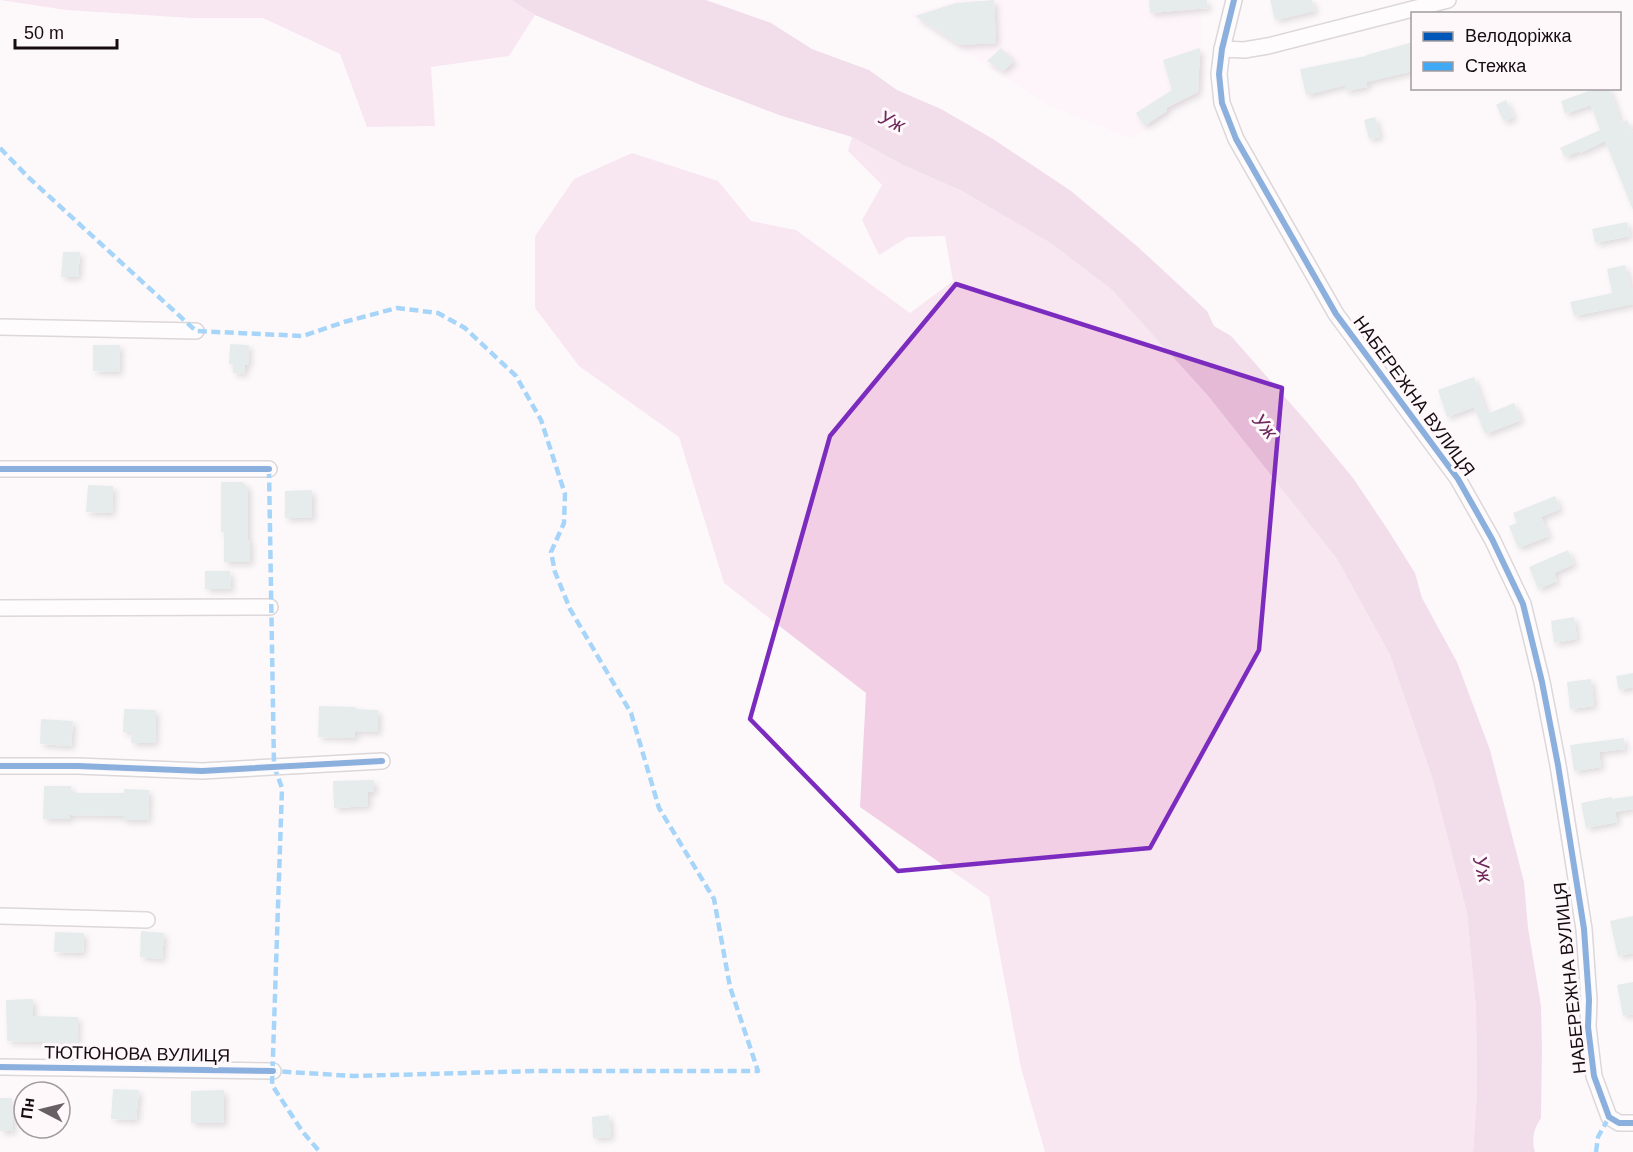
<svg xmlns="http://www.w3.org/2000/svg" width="1633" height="1152" viewBox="0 0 1633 1152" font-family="Arial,sans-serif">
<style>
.built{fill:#fef0f8}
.forest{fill:#f2cfe5}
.water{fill:#e5bad6}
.building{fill:#cad9d9;filter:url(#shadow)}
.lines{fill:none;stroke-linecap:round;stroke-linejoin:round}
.street-casing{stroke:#b3adb0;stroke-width:18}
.street{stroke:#fffefe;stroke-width:15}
.quiet{stroke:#3fa9f5;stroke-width:4.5;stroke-dasharray:9 4.5;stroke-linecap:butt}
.cycleway-casing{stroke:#fef8fb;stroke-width:10}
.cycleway{stroke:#0057b8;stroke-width:6}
.marked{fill:none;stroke:#7b2cbf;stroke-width:4.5;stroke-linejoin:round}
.labels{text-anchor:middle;stroke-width:6;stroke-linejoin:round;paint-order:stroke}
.street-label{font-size:18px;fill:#160c12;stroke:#fef8fb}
.water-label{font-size:20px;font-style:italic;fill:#6d2759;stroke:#fef8fb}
</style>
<defs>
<filter id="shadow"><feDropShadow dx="3.5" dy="3.5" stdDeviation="3" flood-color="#0004"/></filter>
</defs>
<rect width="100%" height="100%" fill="#fdf9fb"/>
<path class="built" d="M956 0H1200L1204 90 1131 139 1047 105 909 15Z"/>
<g class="forest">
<path d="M0 0H511L535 15 509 56 431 67 435 126 367 127 340 54 263 18H191L66 10Z"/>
<path d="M852 137 903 165 962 191 1052 244 1112 290 1208 396 1337 559 1390 655 1432 777 1467 913 1476 1009 1477 1092 1473 1152H1045L1021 1068 989 897 860 807 866 693 724 583 679 437 579 366 535 308V236L574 179 632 153 718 181 751 221 796 230 910 313 953 281 945 236 908 237 879 255 862 220 882 185 848 151Z"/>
</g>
<path class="water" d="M511 0H706L771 23 812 49 869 70 897 90 941 109 993 139 1071 191 1138 247 1207 311 1214 326 1231 336 1306 421 1353 478 1388 530 1415 573 1422 598 1457 662 1490 750 1524 882 1528 928 1541 1006 1542 1048 1541 1118C1534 1128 1531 1140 1535 1152H1473L1477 1092 1476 1009 1467 913 1432 777 1390 655 1337 559 1208 396 1112 290 1052 244 962 191 903 165 852 137 782 116 703 86 535 15Z"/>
<g class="building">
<path d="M994 0 996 43 959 45 915 16 956 3Z"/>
<path d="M1149 0H1207L1208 8 1150 13Z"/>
<path d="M1270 0H1312L1315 11 1275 20Z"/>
<path d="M1413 42V71L1366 82 1367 87 1346 91 1345 85 1306 95 1300 69 1366 56V55Z"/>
<path d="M1001 48 1014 61 1003 71 987 61Z"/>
<path d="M1200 48 1198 92 1166 108 1167 111 1144 126 1136 113 1172 90 1163 60Z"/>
<path d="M1597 88H1609L1621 123 1627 120 1633 133V210L1605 141 1580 153 1579 151 1565 157 1560 148 1600 130 1591 105 1565 114 1561 101Z"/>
<path d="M1506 100 1514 117 1504 122 1496 105Z"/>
<path d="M1375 117 1380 137 1369 139 1364 120Z"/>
<path d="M1627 222 1630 236 1595 243 1592 229Z"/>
<path d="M63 252H80L78 277H61Z"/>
<path d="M1625 265 1631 289 1633 288V304L1574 316 1570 302 1612 293 1607 269Z"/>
<path d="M230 344 249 345 248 365H245L244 374 233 373V364H229Z"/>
<path d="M93 345H120L119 372 93 371Z"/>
<path d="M1474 377 1487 414 1514 403 1521 420 1485 434 1474 407 1447 417 1438 390Z"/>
<path d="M221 482H243L248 488V540H250V562H224V532H221Z"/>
<path d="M88 485 113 486 112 513 86 512Z"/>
<path d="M312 490V518H285V491Z"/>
<path d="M1555 496 1560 509 1541 517 1549 536 1518 548 1509 526 1517 523 1513 513Z"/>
<path d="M1568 550 1574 564 1554 573 1557 581 1538 589 1529 567Z"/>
<path d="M205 571H230L231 589H205Z"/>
<path d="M1574 617 1577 639 1554 643 1551 621Z"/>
<path d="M1633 673V687L1619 690 1616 676Z"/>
<path d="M1591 679 1594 706 1570 709 1567 682Z"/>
<path d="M319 706 356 707V709L378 710V732L355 731V738L318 737Z"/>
<path d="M124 709 156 710 155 743H131L132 732H123Z"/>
<path d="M41 719 73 721 71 746 40 744Z"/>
<path d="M1624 738 1625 749 1599 752 1601 767 1574 771 1570 745Z"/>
<path d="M374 780V792H368V806L334 808 333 781Z"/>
<path d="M44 786H71V793H124V789L149 790 148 820H123V816L70 815V819H43Z"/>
<path d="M1633 796V809L1615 812 1617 822 1586 828 1581 803 1611 797 1612 799Z"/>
<path d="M1633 916V953L1618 956 1610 921Z"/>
<path d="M141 931 164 933 162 959 140 957Z"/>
<path d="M55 932 84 933 83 953 54 952Z"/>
<path d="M1633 982V1014L1623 1016 1617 985Z"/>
<path d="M33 999V1016L78 1017 77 1043 7 1041 6 1000Z"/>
<path d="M113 1089 139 1090 136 1120 111 1119Z"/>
<path d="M224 1090V1123H191V1091Z"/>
<path d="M0 1098H12L13 1131H0Z"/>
<path d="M609 1115 611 1137 593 1138 592 1117Z"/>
</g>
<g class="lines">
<defs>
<g id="street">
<path d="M1234 0 1222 49 1219 74 1222 103 1236 139 1336 314 1458 479 1492 539 1523 604 1542 682 1558 765 1584 929 1589 1000 1588 1027 1594 1076 1609 1117 1619 1123H1633"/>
<path d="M1222 49 1244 50 1268 46 1448 0"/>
<path d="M0 327 196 331"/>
<path d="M0 469H269"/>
<path d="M0 608 270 607"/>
<path d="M0 766H78L202 771 382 761"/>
<path d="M0 916 147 920"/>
<path d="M0 1067 273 1071"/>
</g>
</defs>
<use href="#street" class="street-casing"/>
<use href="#street" class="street"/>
<g class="quiet">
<path d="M0 148 28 177 196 331 303 336 344 322 397 308 438 313 465 328 516 376 541 420 565 494 564 523 551 552 555 572 570 609 631 713 659 808 714 899 730 987 758 1071H535L354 1076 273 1071"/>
<path d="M269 469 274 766 282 788 272 1085 302 1131 320 1152"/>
<path d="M1596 1152 1598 1137 1609 1117"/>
</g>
<defs>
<g id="cycleway">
<path d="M1234 0 1222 49 1219 74 1222 103 1236 139 1336 314 1458 479 1492 539 1523 604 1542 682 1558 765 1584 929 1589 1000 1588 1027 1594 1076 1609 1117 1619 1123H1633"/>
<path d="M0 469H269"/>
<path d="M0 766H78L202 771 382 761"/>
<path d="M0 1067 273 1071"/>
</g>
</defs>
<use href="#cycleway" class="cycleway-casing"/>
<use href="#cycleway" class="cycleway"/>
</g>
<path d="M0 0H1633V1152H0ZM956 284 1282 388 1259 650 1150 848 898 871 750 719 830 436Z" fill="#fdf9fb" fill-opacity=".55" fill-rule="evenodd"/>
<path class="marked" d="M956 284 1282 388 1259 650 1150 848 898 871 750 719 830 436Z"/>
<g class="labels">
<g class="street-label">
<text transform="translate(1414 396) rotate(54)" y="6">НАБЕРЕЖНА ВУЛИЦЯ</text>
<text transform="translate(1570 978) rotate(-96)" y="6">НАБЕРЕЖНА ВУЛИЦЯ</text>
<text transform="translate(137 1054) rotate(1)" y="6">ТЮТЮНОВА ВУЛИЦЯ</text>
</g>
<g class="water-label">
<text transform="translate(892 121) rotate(24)" y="7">Уж</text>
<text transform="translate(1265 426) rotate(50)" y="7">Уж</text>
<text transform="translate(1483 869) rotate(75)" y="7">Уж</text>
</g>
</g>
<rect x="1411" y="12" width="210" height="78" fill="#fef8fb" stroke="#a19a9e" stroke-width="1.5"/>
<rect x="1423" y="32" width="30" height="9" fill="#0057b8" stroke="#a19a9e" stroke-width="1.5"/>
<text x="1465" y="42" font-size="18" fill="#160c12">Велодоріжка</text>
<rect x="1423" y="62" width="30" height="9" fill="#3fa9f5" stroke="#a19a9e" stroke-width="1.5"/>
<text x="1465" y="72" font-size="18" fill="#160c12">Стежка</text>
<g transform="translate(42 1110) rotate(277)"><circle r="28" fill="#fef8fb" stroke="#a19a9e" stroke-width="1.5"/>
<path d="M0-4.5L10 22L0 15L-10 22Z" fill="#675f64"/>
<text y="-9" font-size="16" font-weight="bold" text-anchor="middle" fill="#160c12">Пн</text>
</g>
<path d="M15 39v9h102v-9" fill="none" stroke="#160c12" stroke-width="3"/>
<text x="24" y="39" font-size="18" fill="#160c12" stroke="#fef8fb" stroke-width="4.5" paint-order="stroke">50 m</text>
</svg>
